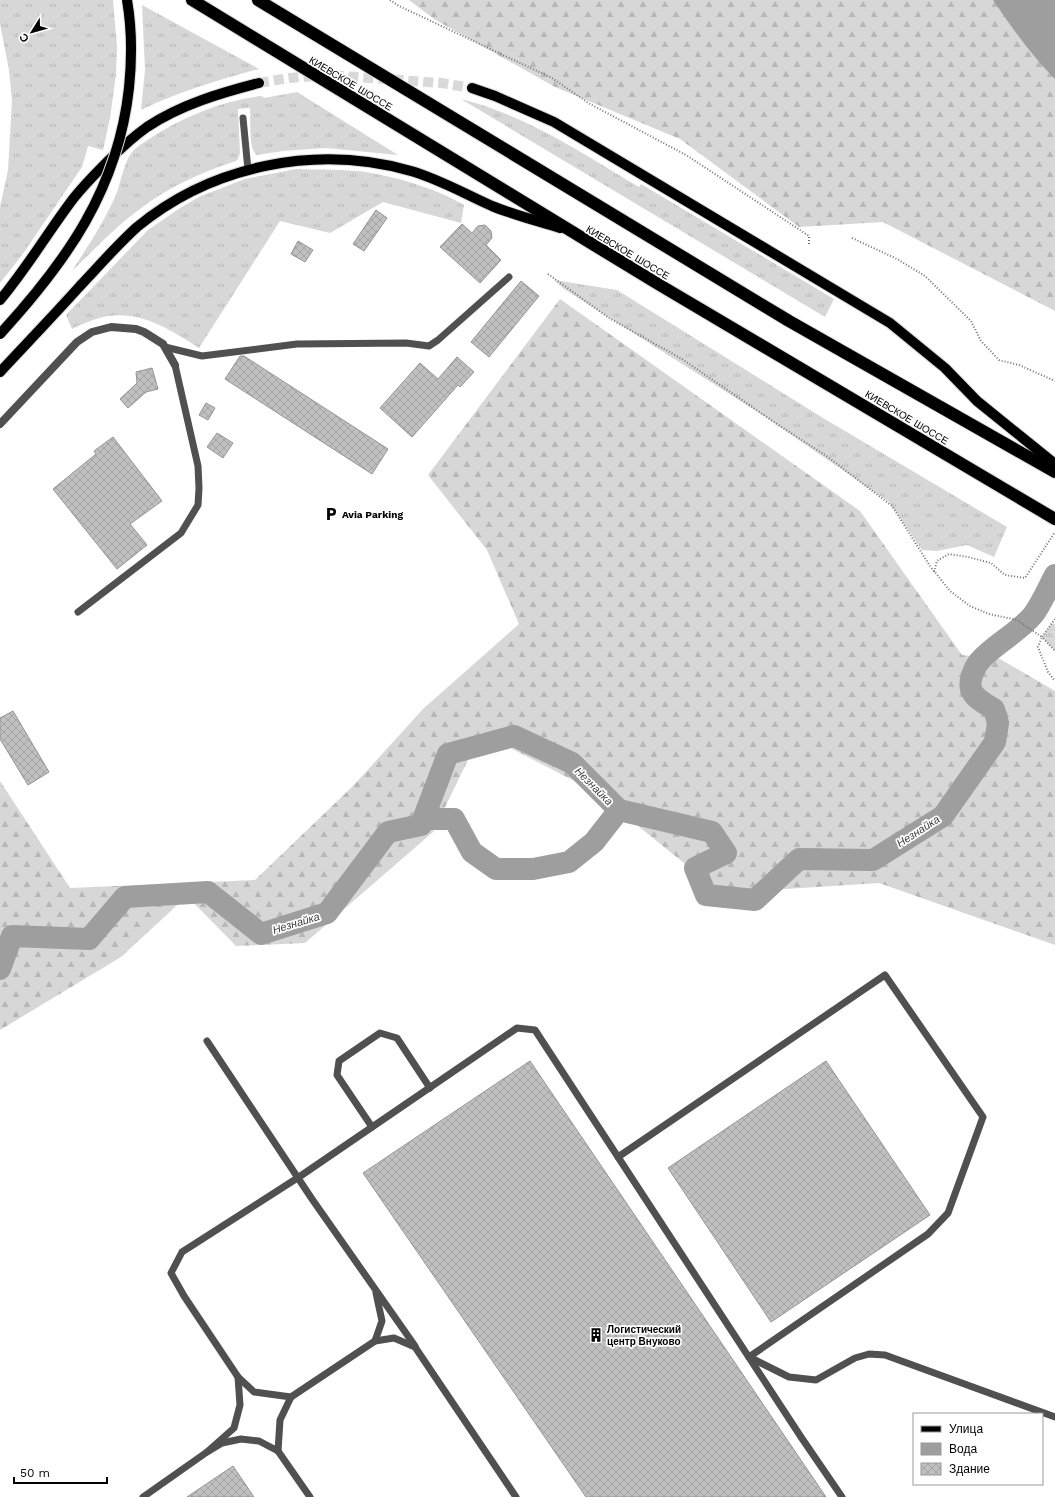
<svg xmlns="http://www.w3.org/2000/svg" width="1055" height="1497" viewBox="0 0 1055 1497" font-family="'Work Sans',sans-serif">
<style>
.grass{fill:url(#grass-tufts)}
.forest{fill:url(#forest-firs)}
.water{fill:#9e9e9e}
.lines{fill:none;stroke-linecap:round;stroke-linejoin:round}
.river{stroke:#9e9e9e;stroke-width:22}
.building{fill:url(#building-cross-hatch);stroke:#949494}
.primary-tunnel{stroke:#d9d9d9;stroke-width:10;stroke-dasharray:10 5;stroke-linecap:butt}
.primary-casing{stroke:#dbdbdb;stroke-width:12}
.highway-casing{stroke:#dbdbdb;stroke-width:14}
.path{stroke:#727272;stroke-width:2;stroke-dasharray:1 2;stroke-linecap:butt}
.lane{stroke:#505050;stroke-width:7}
.street{stroke:#505050;stroke-width:8}
.primary{stroke:#000;stroke-width:10}
.highway{stroke:#000;stroke-width:12}
.primary-bridge-casing{stroke:#dbdbdb;stroke-width:12;stroke-linecap:butt}
.primary-bridge{stroke:#000;stroke-width:10}
.labels{text-anchor:middle;stroke-width:3.5;stroke-linejoin:round;paint-order:stroke}
.street-label{font-size:10px;fill:#000;stroke:#fff}
.poi-label{font-size:10px;font-weight:bold;fill:#000;stroke:#fff;text-anchor:start}
.water-label{font-size:11px;font-style:italic;fill:#3f3f3f;stroke:#fff}
</style>
<defs>
<pattern id="grass-tufts" width="24" height="20" patternUnits="userSpaceOnUse"><rect width="24" height="20" fill="#d7d7d7"/><path d="M3 7l-1-3M5 7V3M7 7l1-3M15 17l-1-3M17 17v-4M19 17l1-3" fill="none" stroke="#b7b7b7"/></pattern>
<pattern id="forest-firs" width="22" height="20" patternUnits="userSpaceOnUse"><rect width="22" height="20" fill="#d7d7d7"/><path d="M5 1l3.5 6h-7zM16 11l3.5 6h-7z" fill="#b7b7b7"/></pattern>
<pattern id="building-cross-hatch" width="8" height="8" patternUnits="userSpaceOnUse"><rect width="8" height="8" fill="#c0c0c0"/><path d="M0 0l8 8M0 8l8-8" fill="none" stroke="#a3a3a3"/></pattern>
</defs>
<rect width="100%" height="100%" fill="#fff"/>
<g class="grass">
<path d="M0 0H113L117 47 116 74 110 118 103 150 88 146 82 167 22 255 0 283V207L8 170 12 101 9 70 0 24Z"/>
<path d="M142 5 259 69C219 80 178 92 141 110L145 70Z"/>
<path d="M297 92 398 155 326 148 283 151 257 155C248 150 251 119 250 108L238 109 240 153 238 159 236 161C202 172 168 187 140 209 115 227 94 250 72 271 88 246 104 222 116 195 121 182 123 166 130 155 134 148 143 143 149 139 183 117 221 101 262 96L264 98Z"/>
<path d="M461 99C526 115 582 153 639 187L641 184 834 299 825 317Z"/>
<path d="M296 169C319 170 343 169 366 172 400 178 435 188 464 205L461 223 383 202 330 233 280 221 199 348C164 326 131 304 88 322 82 324 77 326 72 329L66 315 148 230 180 208 201 196 245 179Z"/>
<path d="M554 280 617 290 823 418 1007 527 994 557 967 545 937 551 922 550 889 502 761 414 564 289Z"/>
<path d="M1052 623 1055 624V651L1042 637Z"/>
</g>
<g class="forest">
<path d="M409 0H1055V311L883 222 799 227 680 139 555 87 434 19Z"/>
<path d="M560 299 860 511 962 655 1000 659 1055 691V945L879 883 721 893 596 792 481 733 433 832 305 943 236 946 187 896 121 957 0 1030V781L70 888 255 880 354 785 423 709 519 624 487 550 428 475Z"/>
</g>
<path class="water" d="M993 0H1055V79C1031 55 1012 28 993 0Z"/>
<g class="lines">
<g class="river">
<path d="M424 819H454L472 852 496 869H533L569 862 594 842 619 810"/>
<path d="M0 969 12 936 89 939 125 897 208 892 261 934 327 913 388 832 421 825 448 754 514 736 572 763 619 810 712 832 726 853 695 868 706 895 755 900 799 859 873 860 943 816 995 742 998 723 994 709C986 704 974 699 971 689 969 681 973 670 978 663 991 646 1017 634 1033 615 1042 603 1048 588 1055 575"/>
</g>
</g>
<g class="building">
<path d="M376 210 387 218 364 251 353 244Z"/>
<path d="M462 224 472 233 478 226 485 225 491 231 492 238 486 245 501 260 480 283 440 247Z"/>
<path d="M298 241 313 250 305 262 291 254Z"/>
<path d="M521 281 539 296 489 357 471 342Z"/>
<path d="M240 356H244L388 449 372 474 225 379Z"/>
<path d="M457 357 474 372 460 387 458 385 412 437 380 408 420 363 438 379Z"/>
<path d="M152 368 158 389 146 392 128 408 120 399 137 383 136 372Z"/>
<path d="M206 403 215 408 208 420 199 415Z"/>
<path d="M217 433 233 443 223 458 207 447Z"/>
<path d="M113 437 162 501 130 524 147 545 117 569 53 489 96 454 94 451Z"/>
<path d="M13 711 49 772 28 785 0 739V718Z"/>
<path d="M530 1061 826 1497H586L363 1173Z"/>
<path d="M826 1061 930 1215 771 1322 668 1168Z"/>
<path d="M233 1466 254 1497H187Z"/>
</g>
<g class="lines">
<path class="primary-tunnel" d="M259 83 289 78 329 75 441 83 472 88"/>
<defs>
<g id="primary">
<path d="M472 88 495 96 554 122 890 323 945 368 977 401 1055 464"/>
<path d="M0 300C27 268 48 232 73 199 84 185 96 173 108 161 120 149 133 137 147 127 180 105 220 93 259 83"/>
<path d="M0 372C27 343 54 315 80 286 99 266 117 245 137 227 212 165 317 144 411 171 439 179 465 194 492 206 514 215 538 221 560 228"/>
</g>
<g id="highway">
<path d="M192 0 658 284 1055 519"/>
<path d="M258 0 789 321 1055 472"/>
</g>
</defs>
<use href="#primary" class="primary-casing"/>
<use href="#highway" class="highway-casing"/>
<g class="path">
<path d="M390 0 399 6 552 78 590 104 686 155 809 236V244"/>
<path d="M852 238 897 259 925 276 971 321 981 341 999 360 1019 365 1055 381"/>
<path d="M548 274 609 318 682 359 777 424 828 457 892 506 930 566 950 591 970 606 989 614 1017 620 1042 637 1038 647 1048 672 1055 681"/>
<path d="M934 572 937 561 949 554 968 557 991 563 1005 575 1025 578 1055 532"/>
<path d="M1055 619 1042 637 1055 651"/>
</g>
<g class="lane">
<path d="M243 118 248 170"/>
<path d="M165 347 202 356 297 344 406 343 429 346 438 340 509 277"/>
<path d="M78 612 181 533 198 505 199 488 198 466 175 365"/>
<path d="M207 1041 312 1199 415 1346"/>
<path d="M372 1127 337 1075 339 1061 380 1033 397 1038 430 1088"/>
<path d="M618 1157 885 975 983 1117 948 1213 928 1234 749 1357"/>
<path d="M375 1341 382 1321 376 1293"/>
<path d="M749 1357 789 1377 816 1380 855 1358 869 1354 885 1355 1055 1417"/>
<path d="M238 1377 254 1392 291 1397"/>
<path d="M278 1451 280 1420 291 1397 375 1341 394 1338 415 1347 516 1497"/>
<path d="M207 1452 234 1428 240 1405 238 1377 184 1296 171 1273 182 1252 299 1177 517 1028 535 1030 801 1437 842 1497"/>
<path d="M143 1497 207 1452 222 1443 241 1439 259 1441 278 1451 310 1497"/>
</g>
<path class="street" d="M0 424 77 342 92 332 111 327 136 329 144 332 163 344 175 365"/>
<use href="#primary" class="primary"/>
<use href="#highway" class="highway"/>
<defs>
<path id="primary-bridge" d="M0 334C67 261 118 189 129 88 132 59 132 29 127 0"/>
</defs>
<use href="#primary-bridge" class="primary-bridge-casing"/>
<use href="#primary-bridge" class="primary-bridge"/>
</g>
<defs>
<symbol id="parking-bare" viewBox="-9 -9 18 18"><path d="M-3.5-5.5H1a3.5 3.5 0 0 1 0 7H-1V5.5H-3.5ZM-1-3.4V-.6H.8a1.4 1.4 0 0 0 0-2.8Z" fill="#000" stroke="#fff" stroke-width="2.5" paint-order="stroke"/></symbol>
<symbol id="building-bare" viewBox="-9 -9 18 18"><path d="M-4-6H4V6H1V3H-1V6H-4ZM-2.5-4.3h1.7v1.8h-1.7ZM.8-4.3h1.7v1.8H.8ZM-2.5-1h1.7V.8h-1.7ZM.8-1h1.7V.8H.8Z" fill="#000" stroke="#fff" stroke-width="2.5" paint-order="stroke"/></symbol>
</defs>
<g fill-rule="evenodd">
<use href="#parking-bare" x="321" y="504" width="20" height="20"/>
<use href="#building-bare" x="586" y="1325" width="20" height="20"/>
</g>
<g class="labels">
<g class="street-label">
<text transform="translate(351 83) rotate(31)" y="4">КИЕВСКОЕ ШОССЕ</text>
<text transform="translate(628 252) rotate(31)" y="4">КИЕВСКОЕ ШОССЕ</text>
<text transform="translate(907 417) rotate(31)" y="4">КИЕВСКОЕ ШОССЕ</text>
</g>
<g class="poi-label">
<text x="342" y="518">Avia Parking</text>
<text x="607" y="1333">Логистический<tspan x="607" dy="12">центр Внуково</tspan></text>
</g>
<g class="water-label">
<text transform="translate(594 786) rotate(45)" y="4">Незнайка</text>
<text transform="translate(918 831) rotate(-33)" y="4">Незнайка</text>
<text transform="translate(296 923) rotate(-17)" y="4">Незнайка</text>
</g>
</g>
<rect x="913" y="1413" width="130" height="72" fill="#ffffff" stroke="#999999"/>
<rect x="921" y="1426" width="20" height="6" fill="#000000" stroke="#999999"/>
<text x="949" y="1433" font-size="12" fill="#000000">Улица</text>
<rect x="921" y="1443" width="20" height="12" fill="#9e9e9e" stroke="#999999"/>
<text x="949" y="1453" font-size="12" fill="#000000">Вода</text>
<rect x="921" y="1463" width="20" height="12" fill="url(#building-cross-hatch)" stroke="#999999"/>
<text x="949" y="1473" font-size="12" fill="#000000">Здание</text>
<g transform="translate(32 32) rotate(233)" stroke="#ffffff" stroke-width="3" paint-order="stroke">
<path d="M0-3L7 15L0 10L-7 15Z" fill="#000000"/>
<text y="-6" font-size="11" font-weight="bold" text-anchor="middle" fill="#000000">С</text>
</g>
<path d="M14 1477v6h93v-6" fill="none" stroke="#000000" stroke-width="2"/>
<text x="20" y="1477" font-size="12" fill="#000000" stroke="#ffffff" stroke-width="3" paint-order="stroke">50 m</text>
</svg>
